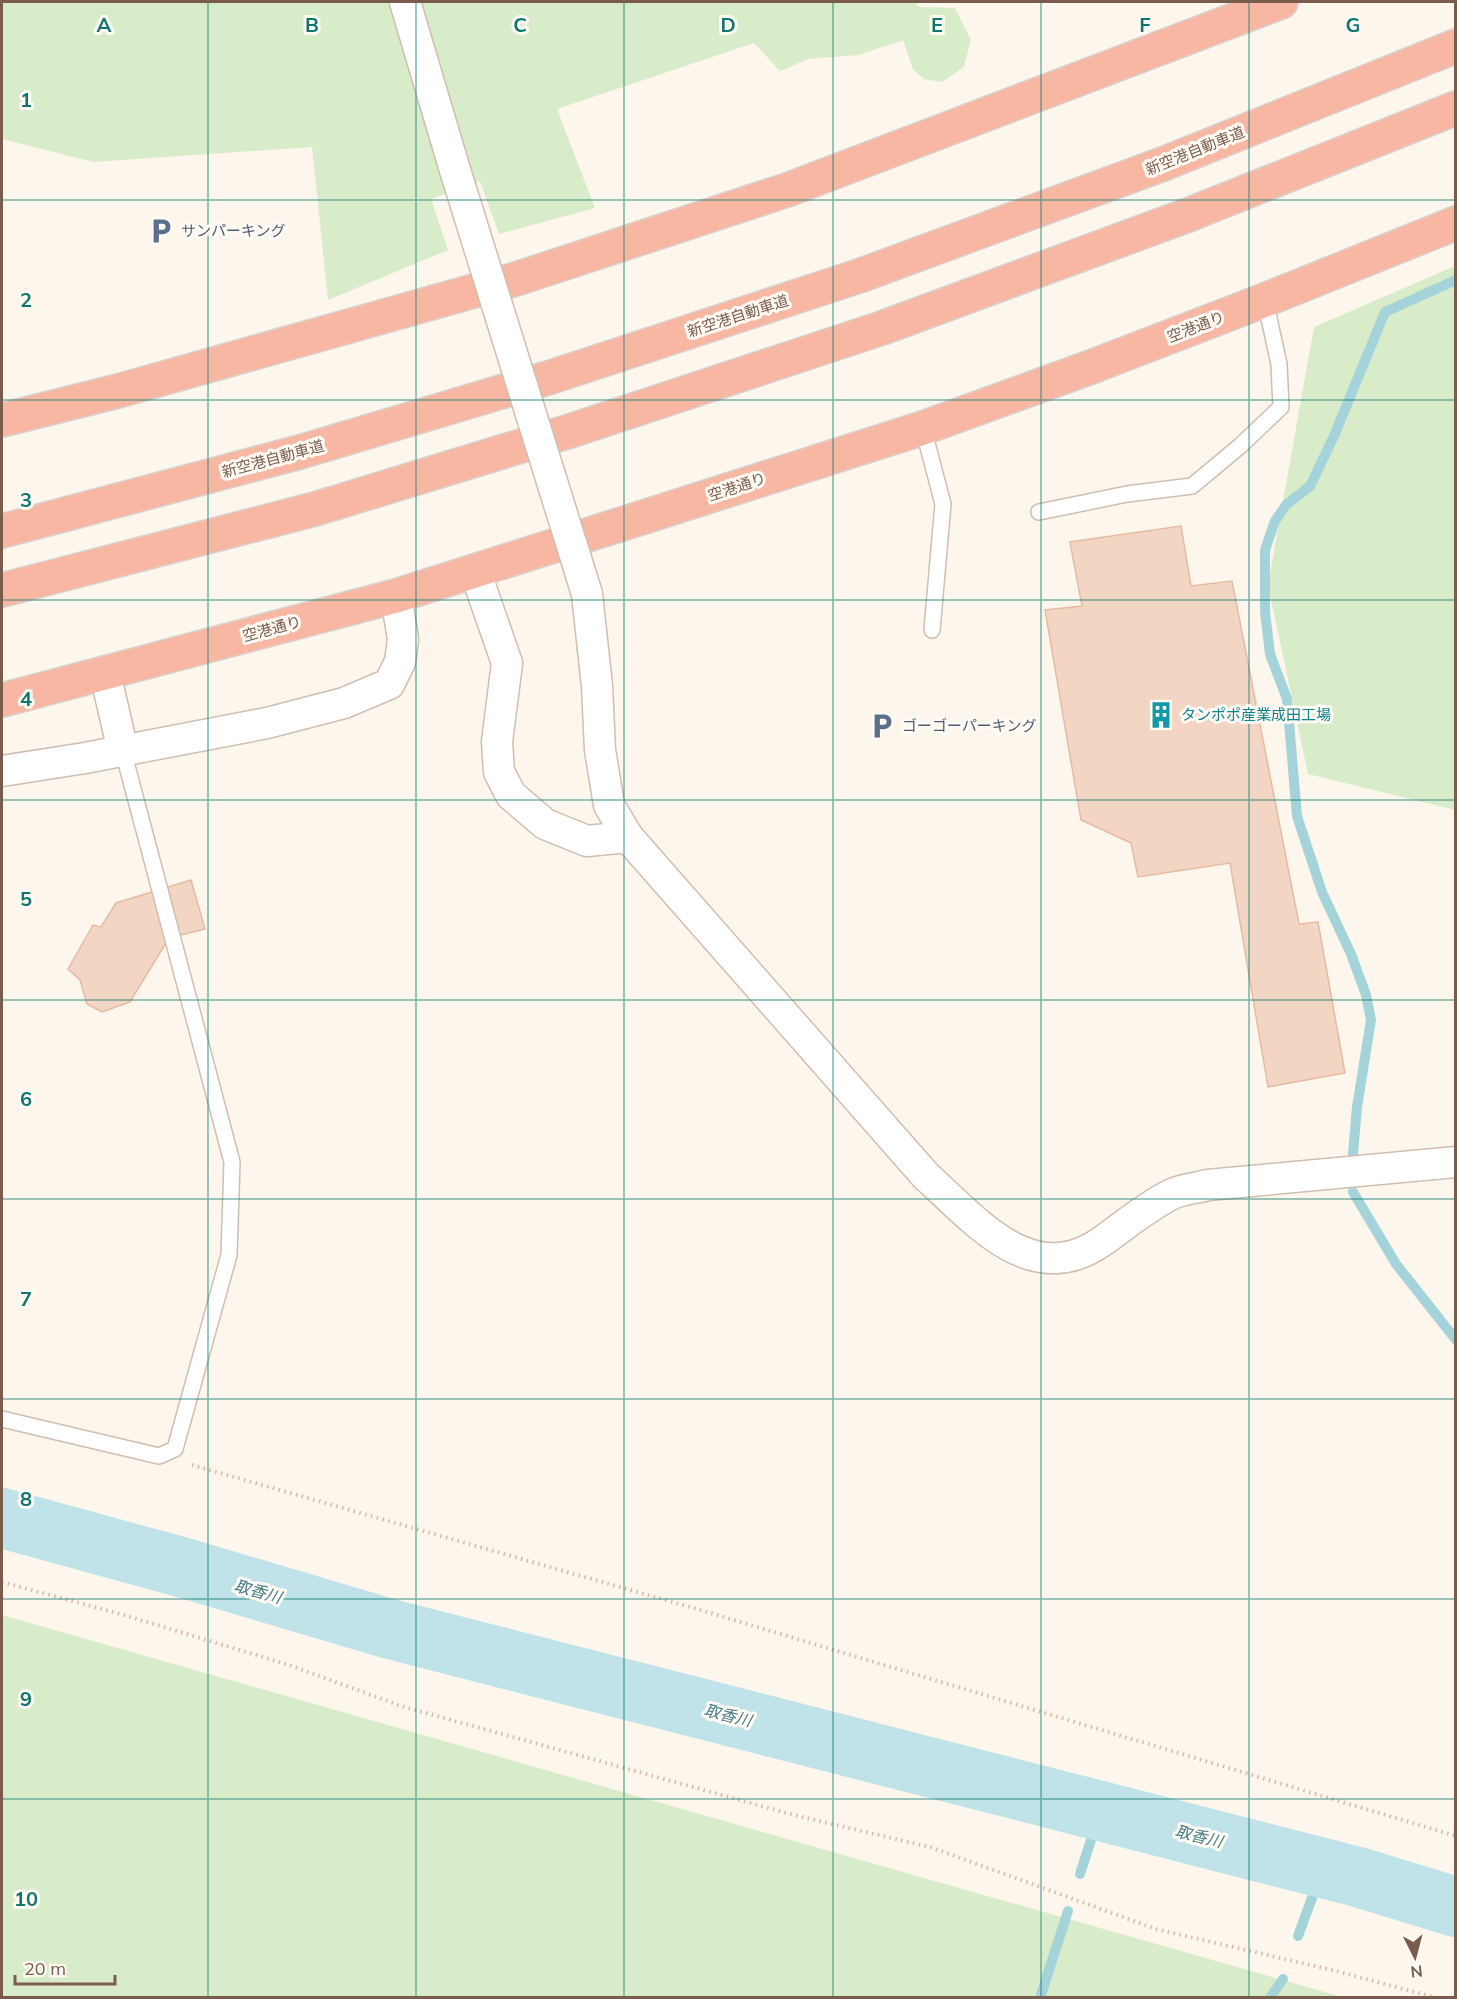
<svg xmlns="http://www.w3.org/2000/svg" width="1457" height="1999" viewBox="0 0 1457 1999" font-family="Mulish,'Noto Sans JP',sans-serif">
<style>
.green{fill:#d8ecc9}
.lines{fill:none;stroke-linecap:round;stroke-linejoin:round}
.stream{stroke:#a5d3da;stroke-width:10}
.river{stroke:#bfe3e8;stroke-width:60}
.building{fill:#f3d5c3;stroke:#e6bba3;stroke-width:1.5}
.lane-casing{stroke:#d1beb0;stroke-width:18}
.street-casing{stroke:#d1beb0;stroke-width:33}
.highway-casing{stroke:#dad1cd;stroke-width:36}
.path{stroke:#d9b8a5;stroke-width:4;stroke-dasharray:1.5 4.5;stroke-linecap:butt}
.lane{stroke:#fff;stroke-width:15}
.street{stroke:#fff;stroke-width:30}
.highway{stroke:#f7b7a3;stroke-width:33}
.street-bridge-casing{stroke:#d1beb0;stroke-width:33;stroke-linecap:butt}
.street-bridge{stroke:#fff;stroke-width:30}
.grid{fill:none;stroke:#0f766e;stroke-width:1.5;stroke-opacity:0.55}
.labels{text-anchor:middle;stroke-width:6;stroke-linejoin:round;paint-order:stroke}
.street-label{font-size:15px;fill:#7a5c4d;stroke:#fffaf3}
.service-label{font-size:15px;fill:#4e5e75;stroke:#fffaf3;text-anchor:start}
.culture-label{font-size:15px;fill:#0d838f;stroke:#fffaf3;text-anchor:start}
.water-label{font-size:16px;font-style:italic;fill:#437c86;stroke:#fffaf3}
.grid-label{font-size:20px;text-anchor:middle;font-weight:bold;fill:#0f766e;stroke:#fffaf3;stroke-width:6;stroke-linejoin:round;paint-order:stroke}
</style>
<rect width="100%" height="100%" fill="#fdf6ec"/>
<g class="green">
<path d="M2 2H915L919 7 955 8 971 40 964 67 942 82 924 79 913 69 903 40 858 55 808 59 780 71 754 43 557 109 595 208 499 234 480 181 431 199 448 250 328 300 312 147 93 162 2 139Z"/>
<path d="M1455 266V810L1308 774 1268 585 1314 327Z"/>
<path d="M2 1615 1342 1997H2Z"/>
</g>
<g class="lines">
<g class="stream">
<path d="M1353 1153 1357 1107 1371 1020 1366 995 1351 954 1322 892 1297 816 1287 699 1270 654 1265 612V550L1275 521 1286 505 1310 486 1334 436 1385 312 1456 280"/>
<path d="M1353 1192 1396 1264 1456 1340"/>
<path d="M1080 1874 1100 1812"/>
<path d="M1298 1936 1323 1868"/>
<path d="M1040 1998 1068 1911"/>
<path d="M1270 1998 1283 1979"/>
</g>
<path class="river" d="M2 1518 181 1567 390 1629 1358 1877 1456 1907"/>
</g>
<g class="building">
<path d="M1181 526 1191 586 1232 581 1299 924 1318 922 1345 1073 1268 1087 1230 863 1138 877 1131 843 1081 820 1045 610 1082 606 1070 542Z"/>
<path d="M191 880 205 929 169 938 130 1002 102 1012 87 1004 80 980 68 969 93 925 101 927 116 903Z"/>
</g>
<g class="lines">
<defs>
<g id="lane">
<path d="M923 428 943 504 932 630"/>
<path d="M1039 512 1127 494 1192 486 1240 446 1281 407 1279 364 1265 300"/>
<path d="M2 1419 159 1456 175 1449 229 1255 232 1162 123 751"/>
</g>
<g id="street">
<path d="M405 2 455 170"/>
<path d="M475 571 507 663 497 742 499 772 511 795 545 824 587 841 628 837"/>
<path d="M587 594 597 686 600 750 609 805 628 837 926 1176C976 1221 1033 1292 1104 1240 1126 1224 1148 1206 1172 1194 1183 1189 1197 1188 1208 1185L1456 1162"/>
<path d="M105 673 123 751"/>
<path d="M2 771 85 758 267 723 344 703 389 684 400 662 403 639 396 596"/>
</g>
<g id="highway">
<path d="M2 420 118 391 513 280 787 190 1281 2"/>
<path d="M2 531 300 452 551 377 859 276 1163 164 1456 46"/>
<path d="M2 590 315 509 570 431 882 328 1188 215 1456 108"/>
<path d="M2 700 396 596 923 428 1091 367 1265 300 1456 223"/>
</g>
</defs>
<use href="#lane" class="lane-casing"/>
<use href="#street" class="street-casing"/>
<use href="#highway" class="highway-casing"/>
<g class="path">
<path d="M192 1465 697 1609 1456 1836"/>
<path d="M2 1582 124 1615 289 1665 401 1706 794 1815 930 1847 1156 1929 1336 1971 1437 1998"/>
</g>
<use href="#lane" class="lane"/>
<use href="#street" class="street"/>
<use href="#highway" class="highway"/>
<defs>
<path id="street-bridge" d="M455 170 587 594"/>
</defs>
<use href="#street-bridge" class="street-bridge-casing"/>
<use href="#street-bridge" class="street-bridge"/>
</g>
<path class="grid" d="M208 2V1998M416 2V1998M624 2V1998M833 2V1998M1041 2V1998M1249 2V1998M2 200H1456M2 400H1456M2 600H1456M2 800H1456M2 1000H1456M2 1199H1456M2 1399H1456M2 1599H1456M2 1799H1456"/>
<defs>
<symbol id="parking-bare" viewBox="-9 -9 18 18"><path d="M-3.5-5.5H1a3.5 3.5 0 0 1 0 7H-1V5.5H-3.5ZM-1-3.4V-.6H.8a1.4 1.4 0 0 0 0-2.8Z" fill="#5c6f8a" stroke="#fffaf3" stroke-width="2.5" paint-order="stroke"/></symbol>
<symbol id="building-bare" viewBox="-9 -9 18 18"><path d="M-4-6H4V6H1V3H-1V6H-4ZM-2.5-4.3h1.7v1.8h-1.7ZM.8-4.3h1.7v1.8H.8ZM-2.5-1h1.7V.8h-1.7ZM.8-1h1.7V.8H.8Z" fill="#0f9aa8" stroke="#fffaf3" stroke-width="2.5" paint-order="stroke"/></symbol>
</defs>
<g fill-rule="evenodd">
<use href="#parking-bare" x="142" y="212" width="38" height="38"/>
<use href="#building-bare" x="1142" y="696" width="38" height="38"/>
<use href="#parking-bare" x="863" y="707" width="38" height="38"/>
</g>
<g class="labels">
<g class="street-label">
<text transform="translate(1195 151) rotate(-22)" y="5">新空港自動車道</text>
<text transform="translate(738 316) rotate(-18)" y="5">新空港自動車道</text>
<text transform="translate(1196 327) rotate(-21)" y="5">空港通り</text>
<text transform="translate(273 459) rotate(-15)" y="5">新空港自動車道</text>
<text transform="translate(737 487) rotate(-18)" y="5">空港通り</text>
<text transform="translate(272 629) rotate(-15)" y="5">空港通り</text>
</g>
<g class="service-label">
<text x="181" y="236">サンパーキング</text>
<text x="902" y="731">ゴーゴーパーキング</text>
</g>
<g class="culture-label">
<text x="1181" y="720">タンポポ産業成田工場</text>
</g>
<g class="water-label">
<text transform="translate(258 1591) rotate(16)" y="6">取香川</text>
<text transform="translate(728 1715) rotate(14)" y="6">取香川</text>
<text transform="translate(1199 1836) rotate(14)" y="6">取香川</text>
</g>
</g>
<g class="grid-label">
<text x="104" y="32">A</text>
<text x="312" y="32">B</text>
<text x="520" y="32">C</text>
<text x="728" y="32">D</text>
<text x="937" y="32">E</text>
<text x="1145" y="32">F</text>
<text x="1353" y="32">G</text>
<text x="26" y="107">1</text>
<text x="26" y="307">2</text>
<text x="26" y="507">3</text>
<text x="26" y="706">4</text>
<text x="26" y="906">5</text>
<text x="26" y="1106">6</text>
<text x="26" y="1306">7</text>
<text x="26" y="1506">8</text>
<text x="26" y="1706">9</text>
<text x="26" y="1906">10</text>
</g>
<rect width="1457" height="1999" fill="none" stroke="#7a5c4d" stroke-width="6"/>
<g transform="translate(1415 1957) rotate(174)" stroke="#fffaf3" stroke-width="4.5" paint-order="stroke">
<path d="M0-4.5L10 22L0 15L-10 22Z" fill="#7a5c4d"/>
<text y="-9" font-size="16" font-weight="bold" text-anchor="middle" fill="#7a5c4d">N</text>
</g>
<path d="M15 1975v9h100v-9" fill="none" stroke="#7a5c4d" stroke-width="3"/>
<text x="24" y="1975" font-size="18" fill="#7a5c4d" stroke="#fffaf3" stroke-width="4.5" paint-order="stroke">20 m</text>
</svg>
